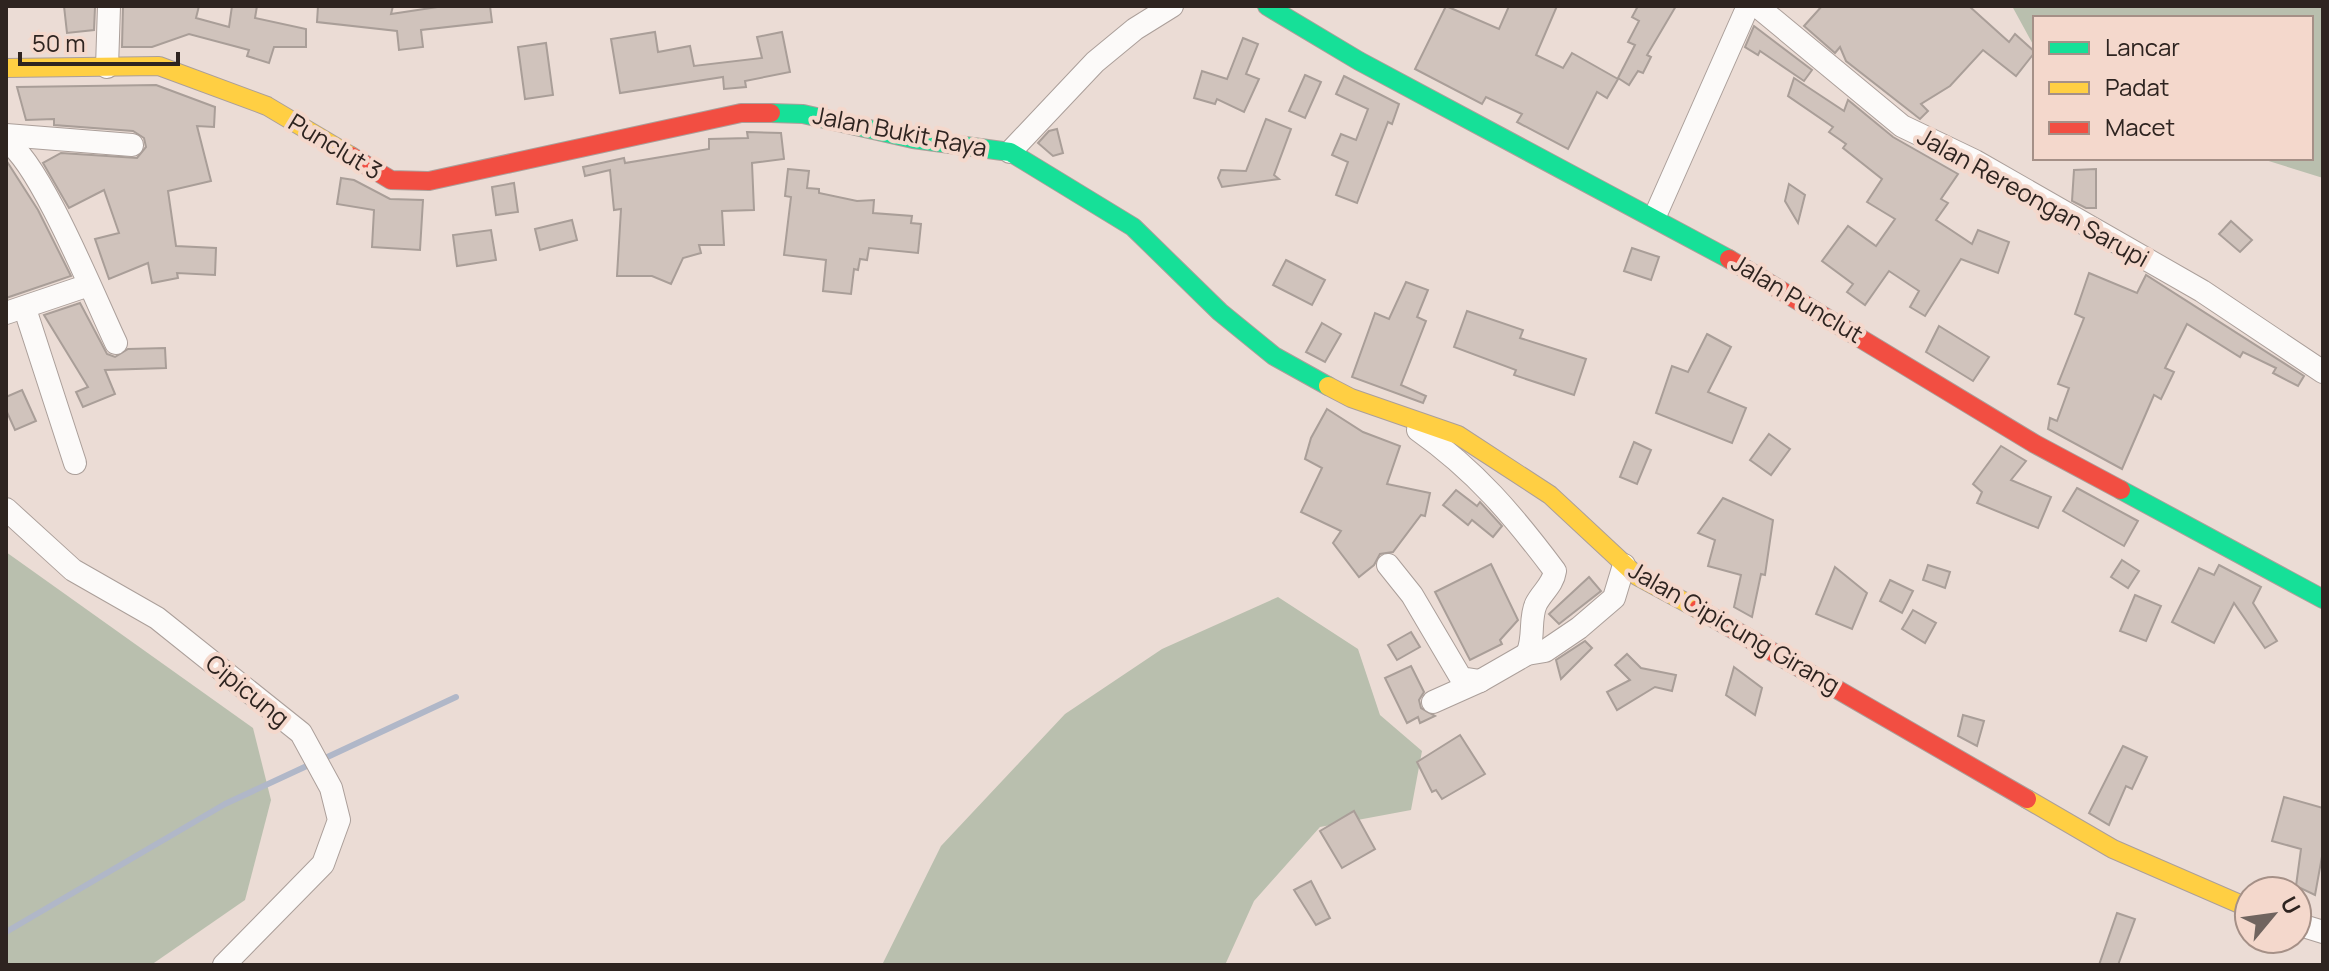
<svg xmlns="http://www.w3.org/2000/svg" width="2329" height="971" viewBox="0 0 2329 971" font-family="Manrope,sans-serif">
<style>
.forest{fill:#b9bfae}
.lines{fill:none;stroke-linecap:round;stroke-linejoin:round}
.stream{stroke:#b0b7c8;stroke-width:6}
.building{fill:#d0c3bc;stroke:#a99e98;stroke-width:2}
.street-casing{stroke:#ab9f9a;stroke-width:24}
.fast-casing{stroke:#ab9f9a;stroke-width:20}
.slow-casing{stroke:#ab9f9a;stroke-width:20}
.jam-casing{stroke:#ab9f9a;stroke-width:20}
.street{stroke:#fcfaf9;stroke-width:22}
.fast{stroke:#16e098;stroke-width:18}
.slow{stroke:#ffcf43;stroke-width:18}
.jam{stroke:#f24e42;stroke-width:18}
.labels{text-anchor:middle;stroke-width:8;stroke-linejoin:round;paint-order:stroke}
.street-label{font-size:24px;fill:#2e2420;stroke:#f4d8cc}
</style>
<rect width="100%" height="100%" fill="#ebdcd5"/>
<g class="forest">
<path d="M2012 6H2323V178L2259 158H2311V18H2035V48Z"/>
<path d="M6 552 253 728 271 800 245 900 151 965H6Z"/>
<path d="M1278 597 1358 649 1380 715 1422 751 1411 810 1320 827 1254 901 1225 965H882L941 846 1065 714 1162 649Z"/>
</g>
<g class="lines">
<g class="stream">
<path d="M321 760 456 697"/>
<path d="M6 932 225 804 311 764"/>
</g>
</g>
<g class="building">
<path d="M64 6 95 7 94 30 67 33Z"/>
<path d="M123 6H199L196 18 229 27 232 6H257L255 18 306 29V47H274L269 63 247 56 249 50 189 34 152 47H122Z"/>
<path d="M318 6H393L391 14 444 6H490L492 22 421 30 423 47 399 50 397 31 317 22Z"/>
<path d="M1446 6 1499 29 1509 6H1557L1536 55 1563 68 1572 53 1618 79 1607 98 1597 92 1568 149 1517 122 1522 114 1486 97 1482 104 1415 69Z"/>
<path d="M1638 6H1676L1647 55 1651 57 1643 73 1638 71 1629 85 1618 78 1635 45 1628 42 1639 21 1632 17Z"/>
<path d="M1822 6H1969L2009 42 2015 34 2035 52 2016 76 1983 50 1950 86 1921 104 1928 111 1920 119 1846 61 1840 47 1835 53 1804 26Z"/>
<path d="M1754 26 1812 70 1804 81 1760 51 1758 55 1745 47Z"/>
<path d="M655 32 658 52 690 46 694 66 762 58 757 37 782 32 790 72 745 81 746 87 724 89 723 77 620 93 611 39Z"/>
<path d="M1243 38 1258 44 1246 74 1259 79 1244 112 1217 99 1215 104 1194 98 1202 71 1227 79Z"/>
<path d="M546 43 553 95 525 99 518 47Z"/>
<path d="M1305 75 1321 82 1305 118 1289 111Z"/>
<path d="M1344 76 1399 104 1392 124 1388 122 1357 203 1336 195 1348 162 1332 155 1341 134 1356 140 1368 109 1336 94Z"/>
<path d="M1794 78 1844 111 1848 100 1893 137 1958 174 1941 199 1948 203 1936 220 1972 244 1978 230 2009 242 1998 273 1961 259 1925 316 1910 307 1919 291 1889 271 1865 305 1847 292 1853 284 1822 261 1848 226 1876 246 1895 219 1867 202 1882 179 1843 148 1846 144 1829 132 1833 127 1788 96Z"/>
<path d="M156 85 215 107 214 127 197 126 211 181 168 191 176 246 216 248 215 275 177 273 178 278 152 283 148 263 109 279 95 239 119 233 104 190 69 208 43 163 61 153 137 158 146 147 144 138 133 131 54 125V119L26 120 17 87Z"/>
<path d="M1266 119 1291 129 1274 175 1279 179 1222 187 1218 178 1221 170 1246 171Z"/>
<path d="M1057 129 1063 153 1053 156 1038 143 1049 131Z"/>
<path d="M747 132 781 133 784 159 752 163 754 210 722 211 724 245H699L701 253 683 258 671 284 652 276H617L621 209 614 210 610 170 585 176 583 167 624 158 625 163 709 149V139L748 138Z"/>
<path d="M6 160 38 210 71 276 6 298Z"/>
<path d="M788 169 809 171 807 188 819 189V193L857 201 874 200 873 213 912 216 911 223 921 224 918 253 869 248 867 260 860 259 858 270 854 269 851 294 823 291 826 260 784 255 791 197 785 196Z"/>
<path d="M2096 169V208H2086L2072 201 2074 170Z"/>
<path d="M341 178 354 180 390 199 423 200 420 250 372 247 374 210 337 204Z"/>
<path d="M514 183 518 212 496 215 492 187Z"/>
<path d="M1789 184 1805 195 1798 223 1785 201Z"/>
<path d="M572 220 577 240 540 250 535 229Z"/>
<path d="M2231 221 2252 240 2240 252 2219 234Z"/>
<path d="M491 230 496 260 457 266 453 235Z"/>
<path d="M1632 248 1659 257 1651 280 1624 271Z"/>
<path d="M1286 260 1325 280 1312 305 1273 285Z"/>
<path d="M2089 273 2137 293 2146 275 2304 376 2298 386 2273 373 2276 368 2243 352 2240 357 2187 324 2165 368 2174 372 2161 399 2154 395 2122 469 2048 429 2050 418 2057 421 2069 388 2058 384 2084 318 2075 314Z"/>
<path d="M1406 282 1428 290 1417 317 1426 321 1401 385 1426 396 1423 403 1352 377 1375 313 1389 319Z"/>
<path d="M80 303 107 354 115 357 128 349 165 348 166 368 105 370 115 394 83 407 76 392 88 387 44 315Z"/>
<path d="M1467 311 1523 330 1520 338 1586 359 1574 395 1514 375 1516 370 1454 347Z"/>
<path d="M1322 323 1341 334 1325 362 1306 352Z"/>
<path d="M1939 326 1989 357 1973 381 1926 352Z"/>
<path d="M1707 334 1731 347 1708 392 1746 408 1732 443 1656 413 1672 366 1688 372Z"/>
<path d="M22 390 36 421 15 430 6 410V397Z"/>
<path d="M1327 409 1363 432 1400 446 1387 484 1430 493 1425 516 1421 515 1393 552 1380 554 1374 565 1359 577 1333 543 1341 531 1301 512 1322 468 1305 459 1311 438Z"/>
<path d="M1769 434 1790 449 1771 475 1750 460Z"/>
<path d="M1634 442 1651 450 1637 484 1620 477Z"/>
<path d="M2001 446 2026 461 2011 480 2051 497 2038 528 1977 503 1982 492 1973 484Z"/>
<path d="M2077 488 2138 521 2124 546 2063 511Z"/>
<path d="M1456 490 1477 506 1480 502 1502 526 1493 537 1472 520 1468 525 1443 505Z"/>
<path d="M1723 498 1773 520 1765 575 1761 574 1752 617 1734 607 1741 575 1708 566 1715 540 1698 533Z"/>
<path d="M2122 560 2139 571 2128 588 2111 577Z"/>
<path d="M1491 564 1518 620 1500 640 1502 644 1470 660 1435 592Z"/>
<path d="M1928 565 1950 572 1945 588 1923 580Z"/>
<path d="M2219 565 2261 587 2253 603 2277 641 2265 648 2234 603 2214 643 2172 622 2199 568 2214 575Z"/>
<path d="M1835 567 1867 593 1852 629 1816 614Z"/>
<path d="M1589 577 1601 591 1559 624 1549 614Z"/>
<path d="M1890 580 1913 591 1902 613 1880 601Z"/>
<path d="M2135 595 2161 606 2146 641 2120 631Z"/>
<path d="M1913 610 1936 623 1925 643 1902 629Z"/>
<path d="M1411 632 1420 647 1397 660 1388 645Z"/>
<path d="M1585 641 1592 648 1561 679 1556 660Z"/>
<path d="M1627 654 1641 668 1676 675 1672 691 1655 687 1617 710 1607 692 1630 680 1615 665Z"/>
<path d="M1411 666 1424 692 1419 700 1421 708 1435 716 1420 723 1418 717 1407 723 1385 678Z"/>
<path d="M1734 667 1762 688 1755 715 1726 695Z"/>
<path d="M1963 715 1984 721 1977 746 1958 736Z"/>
<path d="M1460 735 1485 774 1442 799 1436 790 1432 792 1417 762Z"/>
<path d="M2123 746 2147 757 2132 789 2126 786 2109 825 2089 813Z"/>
<path d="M2284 797 2323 808V851L2315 895 2296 886 2301 849 2272 841Z"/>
<path d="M1354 811 1375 849 1342 868 1320 831Z"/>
<path d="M1311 881 1330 918 1316 925 1294 890Z"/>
<path d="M2117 913 2135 919 2118 965H2099Z"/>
</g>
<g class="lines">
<defs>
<g id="street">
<path d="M1757 6 1902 126 1975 161 2202 291 2323 372"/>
<path d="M107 67 109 6"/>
<path d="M6 135 132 145"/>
<path d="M6 141C40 162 96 301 116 343"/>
<path d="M1010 152 1095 62 1135 29 1172 6"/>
<path d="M1655 216 1748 6"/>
<path d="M25 309 75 463"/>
<path d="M6 313 89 285"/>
<path d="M1418 430C1476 471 1513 515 1555 571 1553 585 1542 592 1536 604 1529 619 1535 638 1527 654"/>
<path d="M6 509 73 570 157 618 301 733 331 788 339 820 323 864 224 965"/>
<path d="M1388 565 1412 595 1461 678 1480 681"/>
<path d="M1433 702 1480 681 1527 654 1545 651 1579 628 1614 598 1624 565"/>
<path d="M2297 924 2323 932"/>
</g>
<g id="fast">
<path d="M1267 6 1359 61 1729 259"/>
<path d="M771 113 803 114 913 139 1010 152 1133 227 1220 312 1274 356 1328 386"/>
<path d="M2121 490 2323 599"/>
</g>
<g id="slow">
<path d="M6 68 159 66 267 106 351 156"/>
<path d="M1328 386 1351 398 1458 435 1550 495 1637 576 1698 609"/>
<path d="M2027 799 2113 849 2249 908"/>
</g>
<g id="jam">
<path d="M351 156 391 180 429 181 741 113H771"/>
<path d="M1729 259 2035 444 2121 490"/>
<path d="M1698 609 2027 799"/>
</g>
</defs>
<use href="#street" class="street-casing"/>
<use href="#fast" class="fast-casing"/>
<use href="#slow" class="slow-casing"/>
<use href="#jam" class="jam-casing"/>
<use href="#street" class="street"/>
<use href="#fast" class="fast"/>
<use href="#slow" class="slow"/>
<use href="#jam" class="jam"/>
</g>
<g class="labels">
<g class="street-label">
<text transform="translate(900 132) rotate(11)" y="8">Jalan Bukit Raya</text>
<text transform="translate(335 147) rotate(31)" y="8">Punclut 3</text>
<text transform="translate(2033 198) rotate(29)" y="8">Jalan Rereongan Sarupi</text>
<text transform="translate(1797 299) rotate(31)" y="8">Jalan Punclut</text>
<text transform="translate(1734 628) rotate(30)" y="8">Jalan Cipicung Girang</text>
<text transform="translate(247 691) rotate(39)" y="8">Cipicung</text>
</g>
</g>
<rect width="2329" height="971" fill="none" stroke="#2e2420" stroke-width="16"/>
<rect x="2033" y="16" width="280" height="144" fill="#f4d8cc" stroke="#a59087" stroke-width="2"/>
<rect x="2049" y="42" width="40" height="12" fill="#16e098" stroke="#a59087" stroke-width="2"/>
<text x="2105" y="56" font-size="24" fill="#2e2420">Lancar</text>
<rect x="2049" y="82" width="40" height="12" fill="#ffcf43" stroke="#a59087" stroke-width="2"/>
<text x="2105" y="96" font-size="24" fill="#2e2420">Padat</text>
<rect x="2049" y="122" width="40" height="12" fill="#f24e42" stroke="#a59087" stroke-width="2"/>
<text x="2105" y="136" font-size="24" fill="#2e2420">Macet</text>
<g transform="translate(2273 915) rotate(61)"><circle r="38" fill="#f4d8cc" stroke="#a59087" stroke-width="2"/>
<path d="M0-6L14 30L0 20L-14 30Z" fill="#70645f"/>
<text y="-12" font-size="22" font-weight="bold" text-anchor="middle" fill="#2e2420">U</text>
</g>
<path d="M20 52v12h158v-12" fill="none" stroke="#2e2420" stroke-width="4"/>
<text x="32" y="52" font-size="24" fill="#2e2420" stroke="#f4d8cc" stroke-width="6" paint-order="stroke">50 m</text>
</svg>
